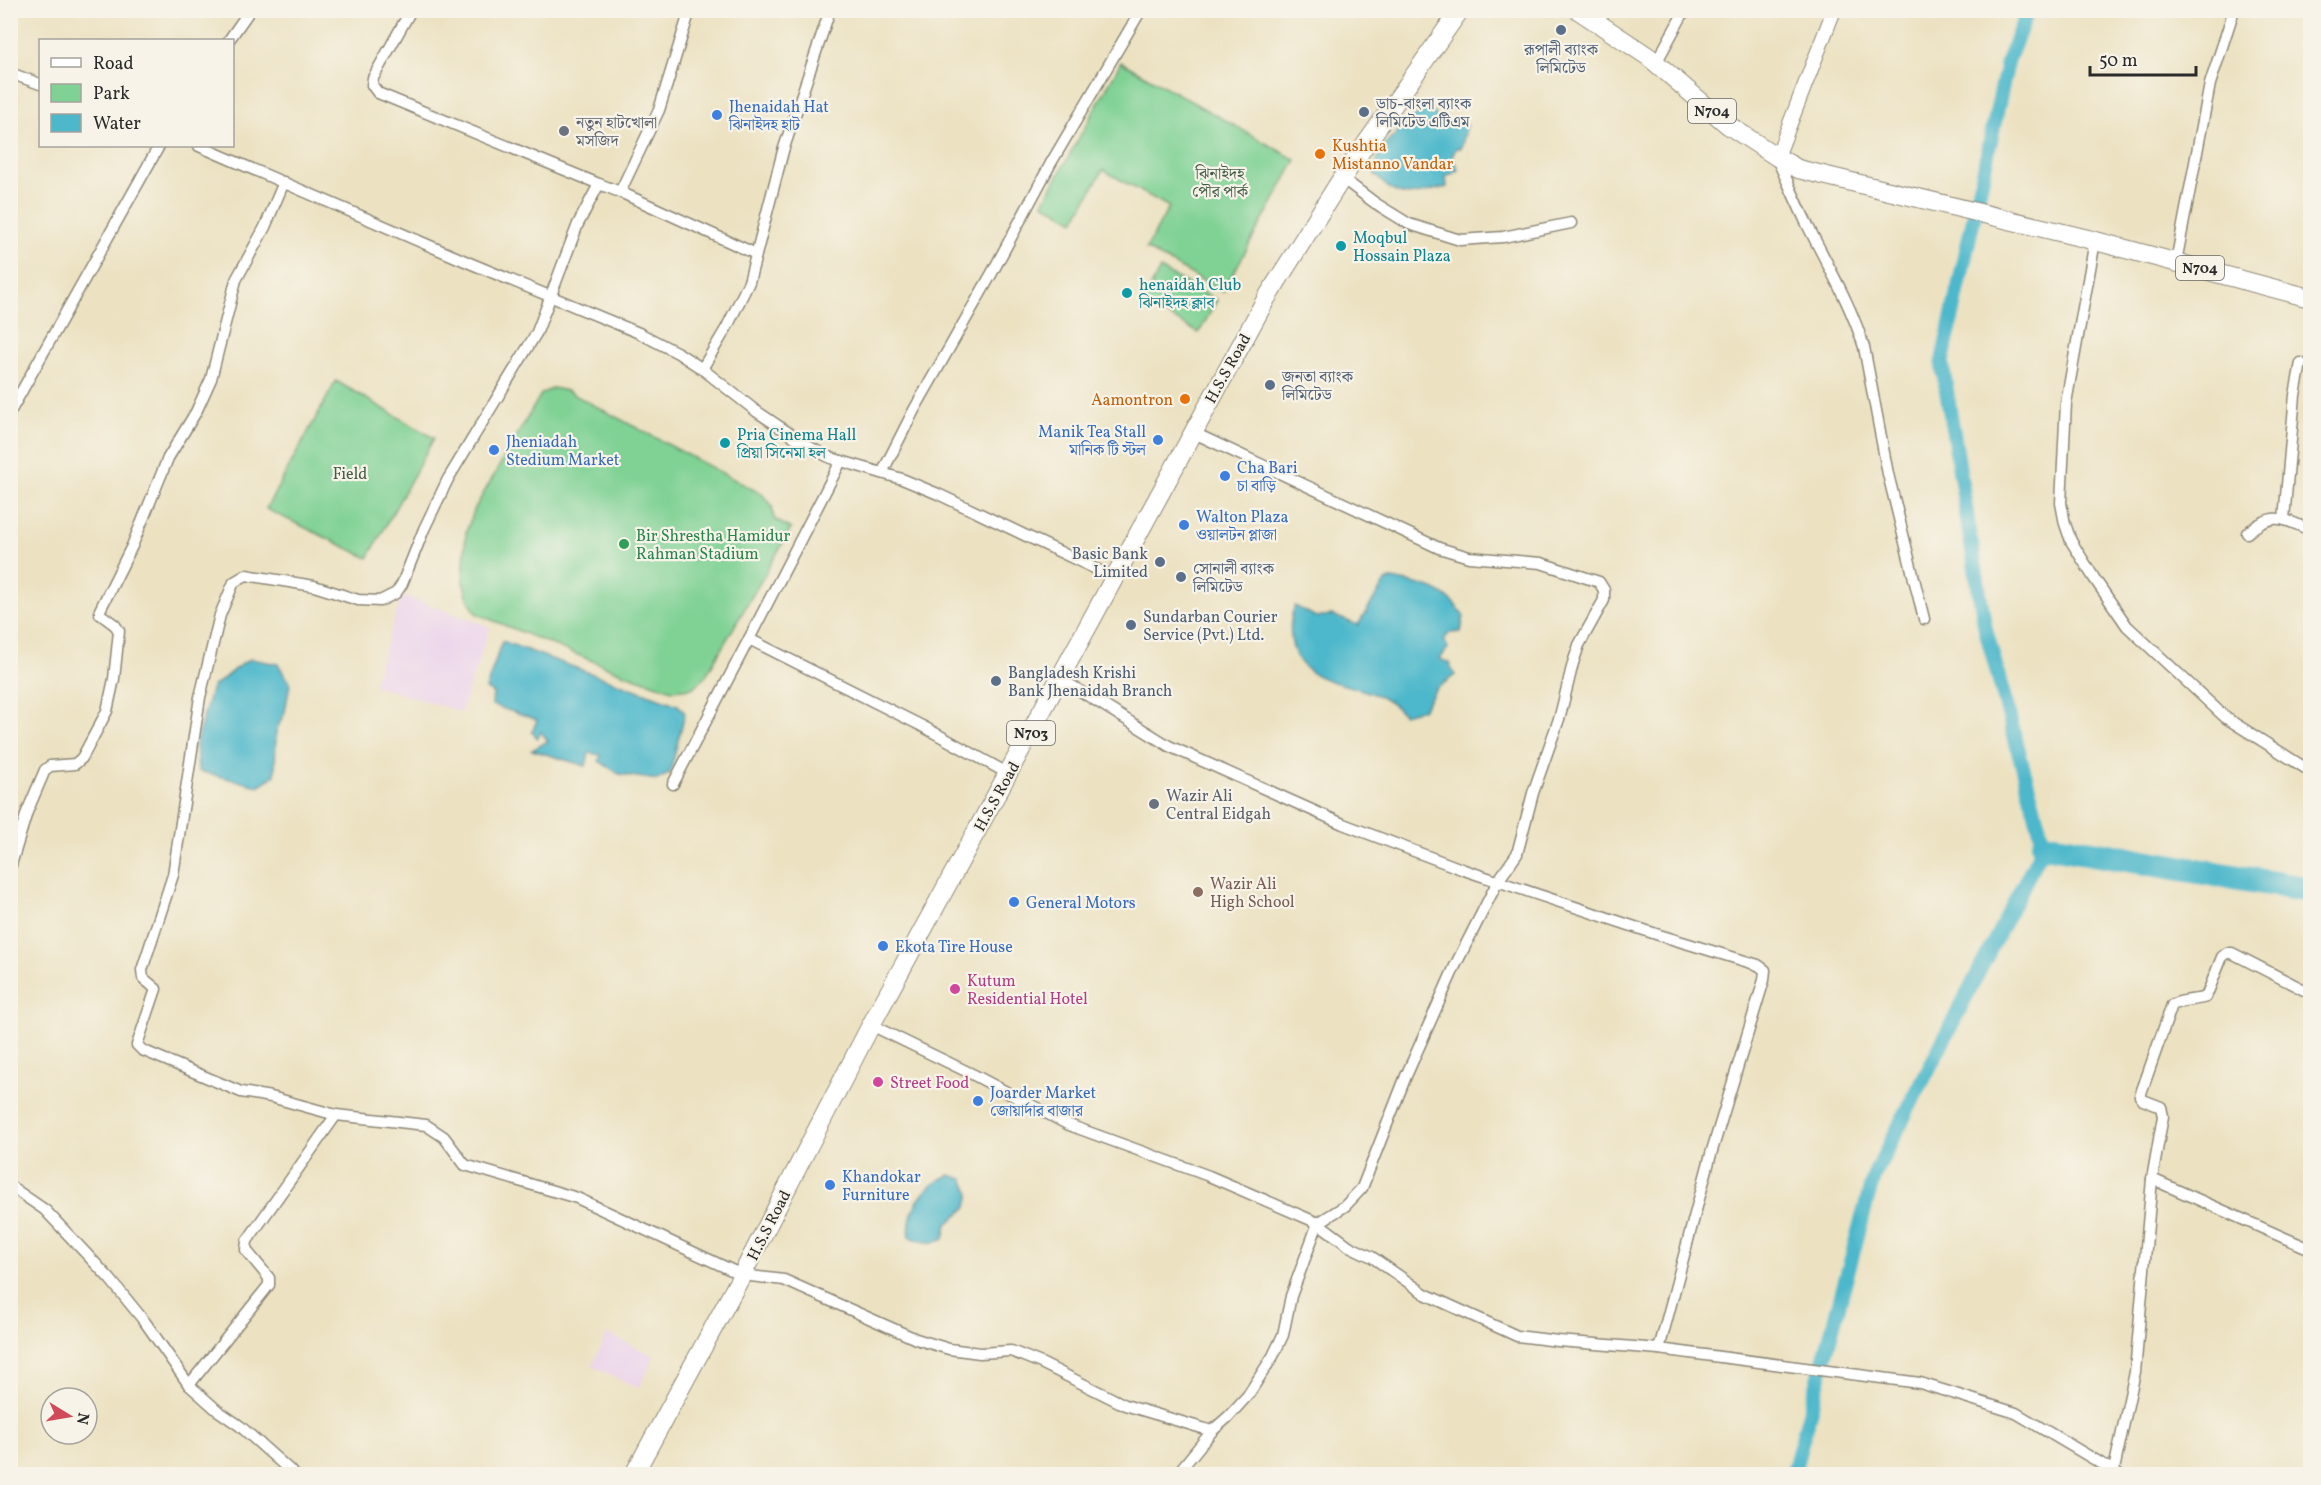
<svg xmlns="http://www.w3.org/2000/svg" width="2321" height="1485" viewBox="0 0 2321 1485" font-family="Vollkorn,'Noto Serif Bengali',serif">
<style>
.built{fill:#ebd1ec}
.green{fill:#7fd194;stroke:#557e60;stroke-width:1.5}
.water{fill:#4eb8cb;stroke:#3c727b;stroke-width:1.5}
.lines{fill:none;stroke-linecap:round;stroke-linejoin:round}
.canal{stroke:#4eb8cb;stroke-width:15}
.river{stroke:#4eb8cb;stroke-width:26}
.minor-casing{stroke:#8c8676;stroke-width:13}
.tertiary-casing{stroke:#8c8676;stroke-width:16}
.trunk-casing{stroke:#8c8676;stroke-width:20}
.minor{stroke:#fff;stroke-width:10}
.tertiary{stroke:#fff;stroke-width:14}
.trunk{stroke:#fff;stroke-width:18}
.service-dot{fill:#5c6f8a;stroke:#f7f3e8;stroke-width:2}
.shop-dot{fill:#3f7fe0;stroke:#f7f3e8;stroke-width:2}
.worship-dot{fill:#6b7280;stroke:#f7f3e8;stroke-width:2}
.food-dot{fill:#e8710a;stroke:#f7f3e8;stroke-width:2}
.culture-dot{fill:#0f9aa8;stroke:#f7f3e8;stroke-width:2}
.leisure-dot{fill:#2e9e5b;stroke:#f7f3e8;stroke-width:2}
.education-dot{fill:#8d6e63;stroke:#f7f3e8;stroke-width:2}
.hotel-dot{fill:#d1479c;stroke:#f7f3e8;stroke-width:2}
.labels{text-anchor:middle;stroke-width:4.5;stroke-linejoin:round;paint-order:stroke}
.shield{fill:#f7f3e8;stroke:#686764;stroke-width:1.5}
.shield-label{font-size:15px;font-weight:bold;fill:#2b2b2b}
.service-label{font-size:16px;fill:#4e5e75;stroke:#f7f3e8;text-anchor:start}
.shop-label{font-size:16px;fill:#366cbe;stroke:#f7f3e8;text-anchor:start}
.worship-label{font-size:16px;fill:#5b616d;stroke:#f7f3e8;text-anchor:start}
.food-label{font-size:16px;fill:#c56008;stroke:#f7f3e8;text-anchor:start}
.park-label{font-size:16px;fill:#445d4a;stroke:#f7f3e8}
.culture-label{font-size:16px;fill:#0d838f;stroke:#f7f3e8;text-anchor:start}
.street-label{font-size:16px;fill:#2b2b2b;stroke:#f7f3e8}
.leisure-label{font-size:16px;fill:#27864d;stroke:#f7f3e8;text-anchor:start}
.education-label{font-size:16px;fill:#785e54;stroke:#f7f3e8;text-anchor:start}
.hotel-label{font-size:16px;fill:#b23c85;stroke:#f7f3e8;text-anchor:start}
</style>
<rect width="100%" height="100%" fill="#f7f3e8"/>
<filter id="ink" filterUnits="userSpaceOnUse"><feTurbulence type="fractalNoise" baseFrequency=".0167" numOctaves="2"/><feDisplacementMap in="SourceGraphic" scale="12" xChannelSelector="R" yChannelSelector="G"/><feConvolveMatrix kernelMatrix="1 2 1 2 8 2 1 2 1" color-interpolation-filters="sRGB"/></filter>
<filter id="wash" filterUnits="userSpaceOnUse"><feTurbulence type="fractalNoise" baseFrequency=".008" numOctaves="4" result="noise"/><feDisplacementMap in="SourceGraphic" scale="24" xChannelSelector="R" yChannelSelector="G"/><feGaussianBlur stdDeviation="1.35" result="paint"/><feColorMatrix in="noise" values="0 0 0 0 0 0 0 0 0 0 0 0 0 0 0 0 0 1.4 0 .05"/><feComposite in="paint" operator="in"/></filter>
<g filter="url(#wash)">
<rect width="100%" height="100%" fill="#ece2c2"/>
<g class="built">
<path d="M402 595 490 627 461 712 373 685Z"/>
<path d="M607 1334 654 1356 639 1388 592 1366Z"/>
</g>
<g class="green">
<path d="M1121 62 1296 160 1223 292 1146 249 1169 207 1103 170 1074 221 1043 203Z"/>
<path d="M1160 269 1217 300 1199 333 1143 302Z"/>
<path d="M336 381 434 438 368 558 266 509Z"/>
<path d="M553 388 567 391 762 494 772 506 774 519 791 529 705 677 692 688 672 690 622 673 477 614 469 601 463 582 466 532 475 508 541 394Z"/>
</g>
<g class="water">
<path d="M1424 110 1435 113 1438 123 1454 122 1467 125 1461 148H1456L1452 157 1458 170 1446 177 1447 187C1413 194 1400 205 1374 173 1378 154 1381 148 1395 135 1398 132 1400 127 1404 124 1410 118 1417 116 1424 110Z"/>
<path d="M1392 579C1424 585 1445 587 1464 616L1461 632 1449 633 1444 640 1448 648 1440 659 1449 663 1455 675 1436 689 1423 709 1403 714C1398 709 1392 703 1385 699 1352 680 1297 688 1291 638 1290 626 1290 617 1295 606L1316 617 1332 615 1358 625 1384 583Z"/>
<path d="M502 641 678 705 685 713 670 773 657 780 619 774 599 761 601 755 589 753 586 766 532 750 548 741 541 732 537 738 532 732 537 720 492 705 493 693 486 689Z"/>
<path d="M251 659 278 664 290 683 285 712 276 731 275 775 258 786 198 771 196 742 212 687C226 678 236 665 251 659Z"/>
<path d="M950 1175 963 1179 970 1193 967 1207 947 1224 944 1239C933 1245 922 1242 910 1237 906 1210 925 1184 950 1175Z"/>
</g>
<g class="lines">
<path class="canal" d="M1793 1474 1874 1175 2044 845 1985 627 1942 363 2008 60 2028 10"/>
<path class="river" d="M2044 845 2310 890"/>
</g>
</g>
<g filter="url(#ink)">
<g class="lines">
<defs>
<g id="minor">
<path d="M411 10 373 78 372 85 378 93 599 184"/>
<path d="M690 10 659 110 620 192 599 184 578 224 537 332 448 479 424 529 402 584 396 593 380 601 358 600 314 586 246 575 234 582 220 615 200 697 173 875 142 970 143 978 156 989 137 1045 142 1050 241 1092 271 1097 336 1115 426 1125 444 1137 465 1165 577 1198 742 1275 784 1280 916 1339 949 1349 980 1353 1011 1351 1041 1363 1125 1405 1212 1431"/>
<path d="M229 40 250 10"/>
<path d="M1656 63 1685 10"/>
<path d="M10 73 40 84"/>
<path d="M199 146 472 264 639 333 678 353 701 368 756 411 811 448 831 458 902 479 938 494 1115 578"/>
<path d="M1777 159C1787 180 1796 201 1806 222 1826 263 1850 302 1864 347L1888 474 1924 619"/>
<path d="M1342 178 1375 203 1409 224 1460 240 1503 237 1571 223"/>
<path d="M620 192 756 254"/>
<path d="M2095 241 2066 403 2061 503 2065 524 2071 541 2094 578 2127 626 2226 718 2310 771"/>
<path d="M2176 262 2210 84 2234 10"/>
<path d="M702 369 727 327 749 282 783 151 830 10"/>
<path d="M10 412 159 146"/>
<path d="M1192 432 1439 548 1469 557 1541 563 1599 582 1604 590V600L1579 645 1573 663 1560 716 1533 793 1517 854 1498 881 1455 966 1406 1076 1362 1188 1345 1206 1318 1223 1349 1246 1372 1257 1425 1294 1517 1336 1558 1341 1659 1349 1920 1383 2016 1413 2119 1474"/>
<path d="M841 461 749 639 922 726 1009 774"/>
<path d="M882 473 914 410 992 273 1051 163 1141 10"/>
<path d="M2284 519 2295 395 2301 363"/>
<path d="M2247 533C2273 511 2282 518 2310 530"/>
<path d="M1061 679 1169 746 1343 824 1464 870 1659 935 1758 965 1765 970 1764 980 1711 1154 1659 1349"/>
<path d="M673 784 749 639"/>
<path d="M10 868 27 812 45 770 50 766 75 764 82 758 107 711 114 679 119 631 115 625 100 614V610L132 546 168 458 196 412 211 379 236 280 265 227 284 182"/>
<path d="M871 1025 974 1075 1069 1125 1209 1176 1318 1223 1291 1296 1283 1335 1273 1356 1248 1395 1228 1417 1212 1431 1177 1474"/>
<path d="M2152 1179 2287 1239 2306 1247 2310 1246"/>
<path d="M10 1186 45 1210 110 1279 145 1322 189 1385 217 1410 240 1426 294 1474"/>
<path d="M189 1385 269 1285V1278L246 1250 247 1241 336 1115"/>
<path d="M2113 1474 2135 1372 2152 1179 2163 1116 2161 1107 2143 1100 2140 1096 2172 1005C2181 999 2195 1001 2206 997L2222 957 2227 953H2232L2310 993"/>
</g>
<path id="tertiary" d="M1777 157 1834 10"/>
<g id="trunk">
<path d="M1578 10 1649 57 1728 125 1777 157 1798 169 2088 239 2310 298"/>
<path d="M634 1474 742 1275 871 1025 1266 299 1342 178 1460 10"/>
</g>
</defs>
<use href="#minor" class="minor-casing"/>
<use href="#tertiary" class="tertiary-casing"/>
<use href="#trunk" class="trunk-casing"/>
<use href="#minor" class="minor"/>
<use href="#tertiary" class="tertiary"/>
<use href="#trunk" class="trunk"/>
</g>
</g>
<g class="service-dot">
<circle cx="1561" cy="30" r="6"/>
<circle cx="1364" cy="112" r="6"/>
<circle cx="1270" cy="385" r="6"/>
<circle cx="1160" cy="562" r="6"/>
<circle cx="1181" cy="577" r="6"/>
<circle cx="1131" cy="625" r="6"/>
<circle cx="996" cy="681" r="6"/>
</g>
<g class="shop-dot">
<circle cx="717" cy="115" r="6"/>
<circle cx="1158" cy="440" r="6"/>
<circle cx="494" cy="450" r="6"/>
<circle cx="1225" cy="476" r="6"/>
<circle cx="1184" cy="525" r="6"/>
<circle cx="1014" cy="902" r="6"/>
<circle cx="883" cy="946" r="6"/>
<circle cx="978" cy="1101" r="6"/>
<circle cx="830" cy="1185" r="6"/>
</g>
<g class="worship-dot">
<circle cx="564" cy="131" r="6"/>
<circle cx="1154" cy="804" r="6"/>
</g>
<g class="food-dot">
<circle cx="1320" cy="154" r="6"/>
<circle cx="1185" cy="399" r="6"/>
</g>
<g class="culture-dot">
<circle cx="1341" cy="246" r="6"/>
<circle cx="1127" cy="293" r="6"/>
<circle cx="725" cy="443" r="6"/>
</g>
<circle class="leisure-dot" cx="624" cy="544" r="6"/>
<circle class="education-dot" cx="1198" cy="892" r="6"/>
<g class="hotel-dot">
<circle cx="955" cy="989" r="6"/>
<circle cx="878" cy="1082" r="6"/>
</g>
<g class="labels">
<g class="shield">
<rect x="1688" y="99" width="48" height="24" rx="4.5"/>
<rect x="2176" y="256" width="48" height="24" rx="4.5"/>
<rect x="1007" y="721" width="48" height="24" rx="4.5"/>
</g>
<g class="shield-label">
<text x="1712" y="116">N704</text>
<text x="2200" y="273">N704</text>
<text x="1031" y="738">N703</text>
</g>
<g class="service-label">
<text x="1561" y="55" text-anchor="middle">রূপালী ব্যাংক<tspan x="1561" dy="18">লিমিটেড</tspan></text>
<text x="1376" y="109">ডাচ-বাংলা ব্যাংক<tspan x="1376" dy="18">লিমিটেড এটিএম</tspan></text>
<text x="1282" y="382">জনতা ব্যাংক<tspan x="1282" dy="18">লিমিটেড</tspan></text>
<text x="1148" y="559" text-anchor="end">Basic Bank<tspan x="1148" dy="18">Limited</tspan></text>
<text x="1193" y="574">সোনালী ব্যাংক<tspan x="1193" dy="18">লিমিটেড</tspan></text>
<text x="1143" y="622">Sundarban Courier<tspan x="1143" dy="18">Service (Pvt.) Ltd.</tspan></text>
<text x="1008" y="678">Bangladesh Krishi<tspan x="1008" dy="18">Bank Jhenaidah Branch</tspan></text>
</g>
<g class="shop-label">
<text x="729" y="112">Jhenaidah Hat<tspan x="729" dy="18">ঝিনাইদহ হাট</tspan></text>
<text x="1146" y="437" text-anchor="end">Manik Tea Stall<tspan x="1146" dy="18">মানিক টি স্টল</tspan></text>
<text x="506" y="447">Jheniadah<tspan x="506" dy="18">Stedium Market</tspan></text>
<text x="1237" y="473">Cha Bari<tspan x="1237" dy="18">চা বাড়ি</tspan></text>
<text x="1196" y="522">Walton Plaza<tspan x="1196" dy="18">ওয়ালটন প্লাজা</tspan></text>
<text x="1026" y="908">General Motors</text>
<text x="895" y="952">Ekota Tire House</text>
<text x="990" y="1098">Joarder Market<tspan x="990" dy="18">জোয়ার্দার বাজার</tspan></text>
<text x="842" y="1182">Khandokar<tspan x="842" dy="18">Furniture</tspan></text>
</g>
<g class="worship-label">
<text x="576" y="128">নতুন হাটখোলা<tspan x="576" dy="18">মসজিদ</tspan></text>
<text x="1166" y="801">Wazir Ali<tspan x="1166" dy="18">Central Eidgah</tspan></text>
</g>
<g class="food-label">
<text x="1332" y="151">Kushtia<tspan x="1332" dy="18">Mistanno Vandar</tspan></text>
<text x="1173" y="405" text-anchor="end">Aamontron</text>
</g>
<g class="park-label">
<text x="1220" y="179">ঝিনাইদহ<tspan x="1220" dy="18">পৌর পার্ক</tspan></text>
<text x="350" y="479">Field</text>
</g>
<g class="culture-label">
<text x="1353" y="243">Moqbul<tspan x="1353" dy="18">Hossain Plaza</tspan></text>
<text x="1139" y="290">henaidah Club<tspan x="1139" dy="18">ঝিনাইদহ ক্লাব</tspan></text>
<text x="737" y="440">Pria Cinema Hall<tspan x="737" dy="18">প্রিয়া সিনেমা হল</tspan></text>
</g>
<g class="street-label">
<text transform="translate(1227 368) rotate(-61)" y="6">H.S.S Road</text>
<text transform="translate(996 796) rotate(-61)" y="6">H.S.S Road</text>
<text transform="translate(768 1225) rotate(-63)" y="6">H.S.S Road</text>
</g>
<g class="leisure-label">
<text x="636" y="541">Bir Shrestha Hamidur<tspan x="636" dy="18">Rahman Stadium</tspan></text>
</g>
<g class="education-label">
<text x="1210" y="889">Wazir Ali<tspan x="1210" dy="18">High School</tspan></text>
</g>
<g class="hotel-label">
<text x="967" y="986">Kutum<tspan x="967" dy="18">Residential Hotel</tspan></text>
<text x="890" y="1088">Street Food</text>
</g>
</g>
<rect width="2321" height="1485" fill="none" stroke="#f7f3e8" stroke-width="36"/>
<rect x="39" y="39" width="195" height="108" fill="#f7f3e8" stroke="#a5a39c" stroke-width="1.5"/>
<rect x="51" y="58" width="30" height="9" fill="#ffffff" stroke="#a5a39c" stroke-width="1.5"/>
<text x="93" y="69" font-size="18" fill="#2b2b2b">Road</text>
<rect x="51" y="84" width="30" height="18" fill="#7fd194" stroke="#a5a39c" stroke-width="1.5"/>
<text x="93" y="99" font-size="18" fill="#2b2b2b">Park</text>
<rect x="51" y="114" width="30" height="18" fill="#4eb8cb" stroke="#a5a39c" stroke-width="1.5"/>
<text x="93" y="129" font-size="18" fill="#2b2b2b">Water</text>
<g transform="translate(69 1416) rotate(101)"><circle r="28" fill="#f7f3e8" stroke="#a5a39c" stroke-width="1.5"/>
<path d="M0-4.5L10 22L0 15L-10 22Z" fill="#d1495b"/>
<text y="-9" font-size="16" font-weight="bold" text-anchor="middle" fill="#2b2b2b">N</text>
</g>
<path d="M2090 66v9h106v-9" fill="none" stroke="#2b2b2b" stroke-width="3"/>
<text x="2099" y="66" font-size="18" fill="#2b2b2b" stroke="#f7f3e8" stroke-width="4.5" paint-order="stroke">50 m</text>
</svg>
